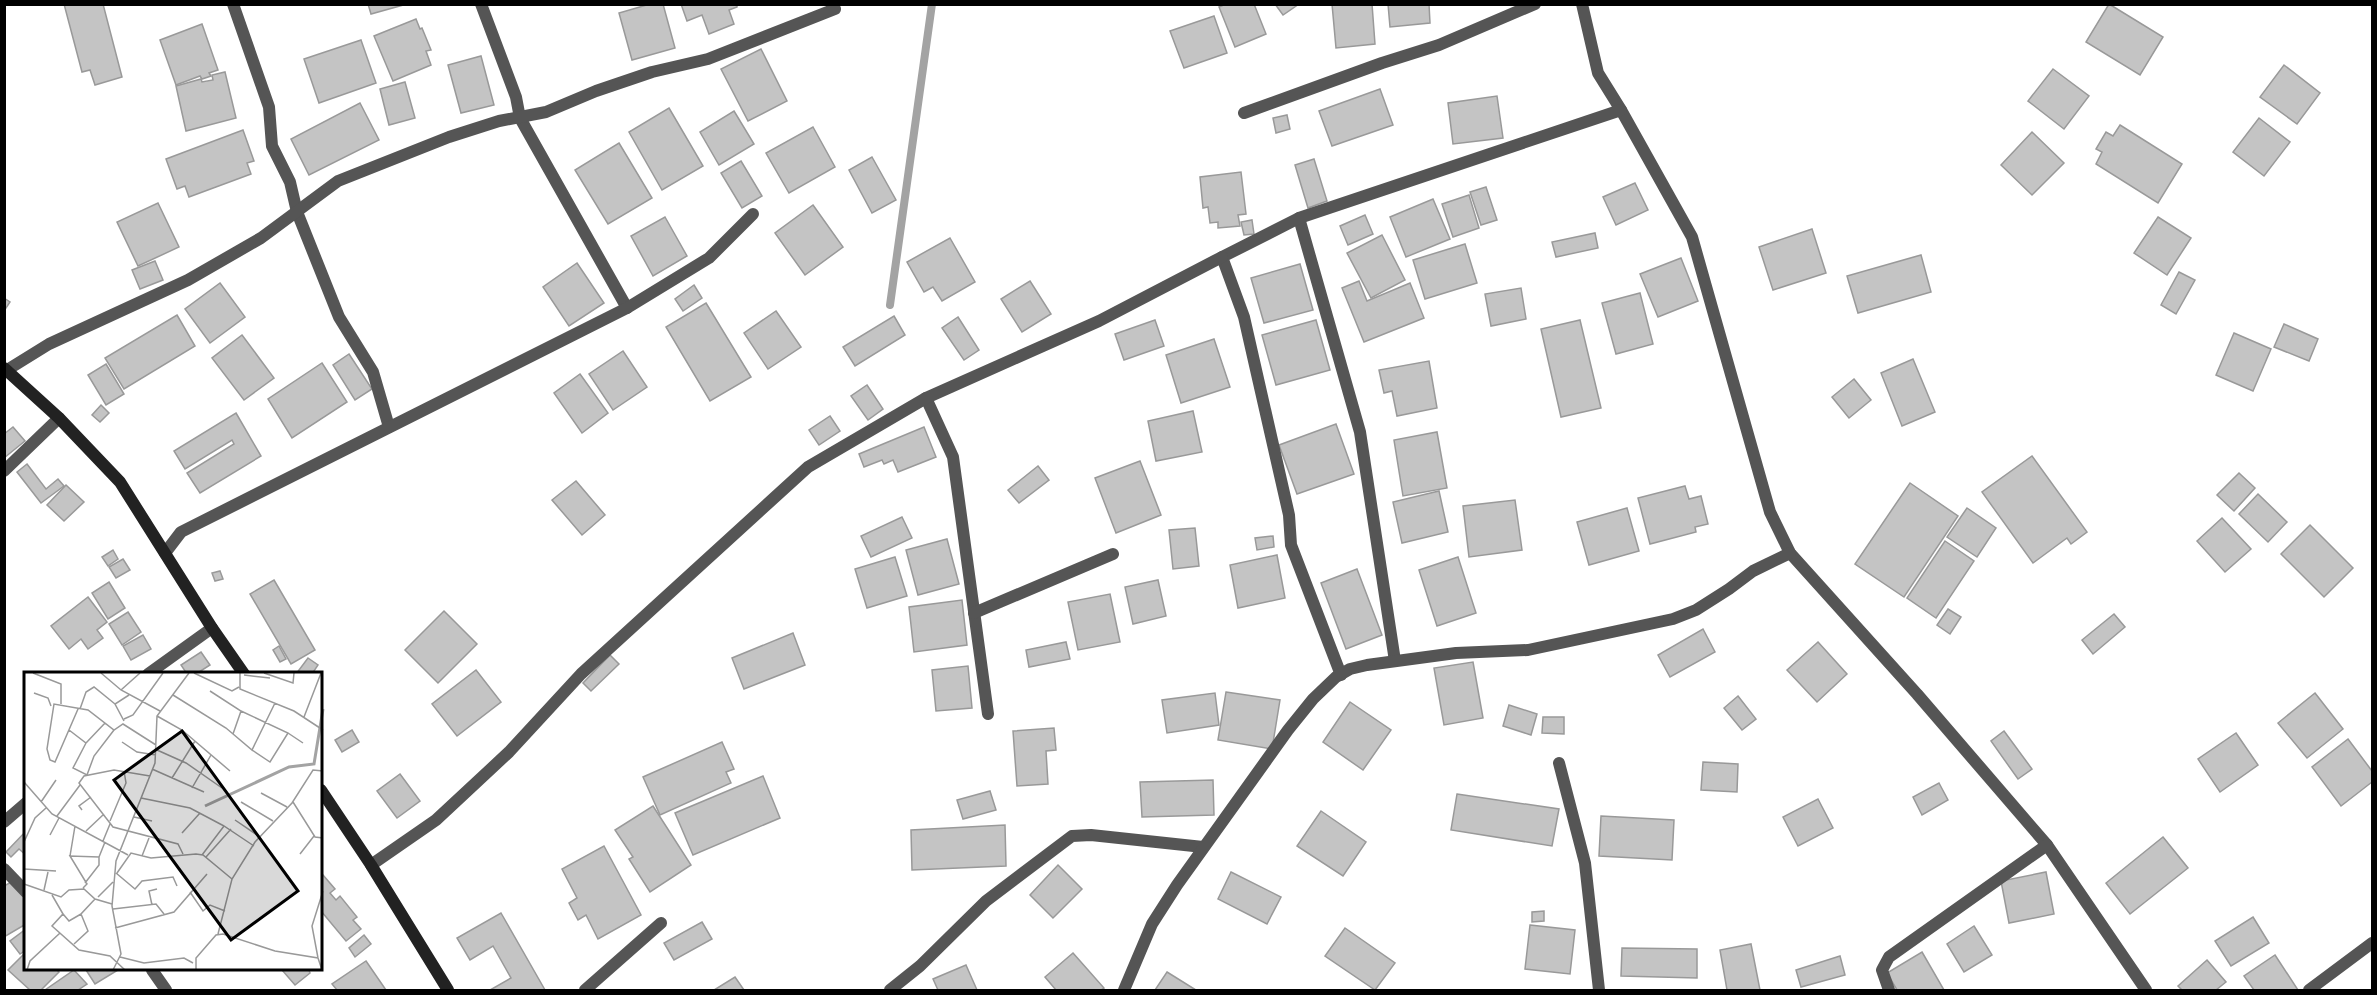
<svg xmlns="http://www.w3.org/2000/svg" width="2377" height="995" viewBox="0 0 2377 995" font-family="Roboto,sans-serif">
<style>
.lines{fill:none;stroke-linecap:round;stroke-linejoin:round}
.stream{stroke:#a3a3a3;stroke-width:8}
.building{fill:#c4c4c4;stroke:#999;stroke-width:1.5}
.street{stroke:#555;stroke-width:12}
.secondary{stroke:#222;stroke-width:12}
.inset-river{fill:none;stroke:#a3a3a3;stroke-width:3}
.inset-road{fill:none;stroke:#999;stroke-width:1.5}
.view{fill:#000;fill-opacity:0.15;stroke:#000;stroke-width:3}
.inset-edge{fill:none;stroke:#000;stroke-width:3}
</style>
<rect width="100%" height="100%" fill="#fff"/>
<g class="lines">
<path class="stream" d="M890 305 932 4"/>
</g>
<g class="building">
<path d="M64 4H103L122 77 95 85 90 70 82 72Z"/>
<path d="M368 4H407L371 14Z"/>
<path d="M650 4H663L675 48 632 60 619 13Z"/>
<path d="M681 4H737V7L729 10 734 24 709 34 702 15 687 21Z"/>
<path d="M1226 4H1254L1266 34 1235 47 1219 7Z"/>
<path d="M1275 4H1299L1283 15Z"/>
<path d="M1332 4H1372L1375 44 1336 48Z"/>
<path d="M1388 4H1429L1430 23 1390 27Z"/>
<path d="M2109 4 2163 37 2140 75 2086 42Z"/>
<path d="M1214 16 1227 53 1184 68 1170 31Z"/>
<path d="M416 19 420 29 422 28 431 50 426 51 431 65 393 81 374 36Z"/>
<path d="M202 24 218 70 209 73 211 76 202 79 200 76 176 85 160 40Z"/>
<path d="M361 40 376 83 319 103 304 59Z"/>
<path d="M761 49 787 101 748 121 721 69Z"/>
<path d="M481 56 494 105 461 113 448 65Z"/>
<path d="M2284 65 2320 93 2297 124 2260 97Z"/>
<path d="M2053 69 2089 96 2064 129 2028 101Z"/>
<path d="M225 72 236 118 186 131 176 86 201 79 202 82 213 80 212 75Z"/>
<path d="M405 82 415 118 389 125 380 89Z"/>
<path d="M1380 89 1393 125 1332 146 1319 111Z"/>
<path d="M1497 96 1503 138 1453 144 1448 103Z"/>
<path d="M360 103 379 140 309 175 291 139Z"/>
<path d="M669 108 703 166 662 190 629 132Z"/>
<path d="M734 111 754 144 719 165 700 132Z"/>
<path d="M1287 115 1290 129 1276 133 1273 118Z"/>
<path d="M2259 118 2290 142 2264 176 2233 152Z"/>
<path d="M2120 125 2182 164 2158 203 2096 164 2102 152 2096 149 2106 132 2113 136Z"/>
<path d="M813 127 835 167 789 193 766 153Z"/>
<path d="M243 130 254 161 247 163 251 174 189 197 185 186 177 189 166 159Z"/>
<path d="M2032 132 2064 163 2032 195 2001 165Z"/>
<path d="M619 143 652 198 608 224 575 170Z"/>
<path d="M872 157 896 200 872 213 849 170Z"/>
<path d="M1314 159 1327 201 1308 208 1295 165Z"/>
<path d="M741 161 762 196 742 208 721 173Z"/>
<path d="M1241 172 1246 214 1238 215 1240 226 1218 228V222L1210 223 1208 207 1203 208 1200 177Z"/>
<path d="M1635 183 1648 210 1616 225 1603 197Z"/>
<path d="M1486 187 1497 220 1481 225 1470 192Z"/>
<path d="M1469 195 1479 228 1453 237 1442 204Z"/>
<path d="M1433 199 1450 239 1406 257 1390 217Z"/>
<path d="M158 203 179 247 138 266 117 222Z"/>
<path d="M813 205 843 247 805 275 775 233Z"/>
<path d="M1365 215 1373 234 1348 245 1340 226Z"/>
<path d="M665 217 687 256 653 276 631 236Z"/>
<path d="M2158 217 2191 238 2167 275 2134 253Z"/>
<path d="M1252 220 1254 234 1244 235 1241 222Z"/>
<path d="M1812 229 1826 273 1773 290 1759 247Z"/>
<path d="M1595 233 1598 248 1556 257 1552 242Z"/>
<path d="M1382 235 1405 280 1371 298 1347 253Z"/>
<path d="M950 238 975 282 942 301 933 287 924 292 907 262Z"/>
<path d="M1465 244 1477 283 1425 299 1413 260Z"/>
<path d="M1921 255 1931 292 1858 313 1847 276Z"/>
<path d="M1681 258 1698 301 1658 317 1640 274Z"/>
<path d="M155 261 163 280 140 289 132 270Z"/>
<path d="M577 263 604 303 569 326 543 287Z"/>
<path d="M1300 264 1313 310 1264 323 1251 278Z"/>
<path d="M2179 272 2195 280 2176 314 2161 305Z"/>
<path d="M1030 281 1051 314 1022 332 1001 299Z"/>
<path d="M1359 281 1367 301 1410 283 1424 318 1364 342 1342 288Z"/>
<path d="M220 283 245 317 210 343 185 309Z"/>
<path d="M694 285 702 298 683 311 675 299Z"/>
<path d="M1521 288 1526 319 1491 326 1485 294Z"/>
<path d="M1640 293 1653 344 1616 354 1602 303Z"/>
<path d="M4 298 10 302 4 311Z"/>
<path d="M706 303 751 377 710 401 666 327Z"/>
<path d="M776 311 801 347 768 369 744 333Z"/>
<path d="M177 315 195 346 124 389 105 358Z"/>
<path d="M894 316 905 335 855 366 843 347Z"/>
<path d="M958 317 979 350 964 360 942 328Z"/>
<path d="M1155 320 1164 346 1124 360 1115 334Z"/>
<path d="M1316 320 1330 370 1276 385 1262 335Z"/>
<path d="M1580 320 1601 408 1561 417 1541 329Z"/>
<path d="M2284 324 2318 339 2309 361 2274 347Z"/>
<path d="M2234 333 2271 349 2253 391 2216 375Z"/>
<path d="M242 335 274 378 244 400 212 358Z"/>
<path d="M1214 339 1230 387 1181 403 1166 355Z"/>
<path d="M623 351 647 387 613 410 589 374Z"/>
<path d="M349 354 372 389 355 400 333 365Z"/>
<path d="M1913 359 1935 412 1902 426 1881 373Z"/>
<path d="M1429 361 1437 408 1397 416 1392 391 1384 393 1379 370Z"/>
<path d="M322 363 347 402 292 438 268 399Z"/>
<path d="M106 364 124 394 106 405 88 375Z"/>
<path d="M580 374 608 413 582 433 554 393Z"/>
<path d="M1854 379 1871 400 1849 418 1832 397Z"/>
<path d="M867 385 883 409 868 420 851 396Z"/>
<path d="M101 405 109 413 100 422 92 415Z"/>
<path d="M1193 411 1202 452 1156 461 1148 421Z"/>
<path d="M236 413 261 456 200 493 187 473 234 444 232 440 185 469 174 451Z"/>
<path d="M830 416 840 431 819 445 809 430Z"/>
<path d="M1336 424 1354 474 1297 494 1279 445Z"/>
<path d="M13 427 25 441 4 458V434Z"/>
<path d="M924 427 936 457 898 472 893 460 884 464 882 460 864 467 859 454Z"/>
<path d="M1437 432 1447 488 1403 496 1394 440Z"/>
<path d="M2032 456 2087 532 2071 544 2067 538 2033 563 1982 492Z"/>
<path d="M1140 461 1161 515 1116 533 1095 478Z"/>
<path d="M27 464 46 489 58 479 64 486 41 503 17 472Z"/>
<path d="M1038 466 1049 480 1019 503 1008 490Z"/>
<path d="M2239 473 2255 488 2234 511 2217 495Z"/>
<path d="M576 481 605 515 582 535 552 500Z"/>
<path d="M1910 483 1958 516 1904 597 1855 564Z"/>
<path d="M66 485 84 502 64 521 47 505Z"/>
<path d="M1685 486 1689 499 1701 496 1708 524 1695 527 1696 532 1650 544 1638 498Z"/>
<path d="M1439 491 1448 532 1402 543 1393 502Z"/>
<path d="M2258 494 2287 522 2268 542 2239 514Z"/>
<path d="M1515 500 1522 550 1469 557 1463 506Z"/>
<path d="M1627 508 1639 551 1589 565 1577 522Z"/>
<path d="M1967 508 1996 528 1977 557 1947 537Z"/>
<path d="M902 517 912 538 871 557 861 536Z"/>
<path d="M2222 518 2251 549 2225 572 2197 541Z"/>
<path d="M2310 525 2353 568 2324 597 2281 554Z"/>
<path d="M1195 528 1199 566 1173 569 1169 530Z"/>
<path d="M1273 536 1274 547 1257 550 1255 538Z"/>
<path d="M947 539 959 584 918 595 906 550Z"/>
<path d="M1945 541 1974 561 1936 618 1907 598Z"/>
<path d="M113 550 118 559 108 566 102 557Z"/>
<path d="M1277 555 1285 598 1238 608 1230 565Z"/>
<path d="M895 557 907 596 867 608 855 569Z"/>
<path d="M1458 557 1476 613 1437 626 1419 570Z"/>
<path d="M123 559 130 570 116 578 109 567Z"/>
<path d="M1357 569 1382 635 1346 649 1321 583Z"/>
<path d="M220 571 223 579 215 581 212 573Z"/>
<path d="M274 580 315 650 291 664 250 594Z"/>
<path d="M1158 580 1166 616 1133 624 1125 587Z"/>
<path d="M109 582 125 608 108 619 92 593Z"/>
<path d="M1110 594 1120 642 1078 650 1068 602Z"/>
<path d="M88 597 107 622 97 630 103 638 88 649 81 639 69 649 51 626Z"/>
<path d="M962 600 967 645 914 652 909 607Z"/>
<path d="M1948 609 1961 617 1950 634 1937 625Z"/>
<path d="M444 611 477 644 438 683 405 650Z"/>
<path d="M128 612 141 632 122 645 109 624Z"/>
<path d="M2114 614 2125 627 2093 654 2082 640Z"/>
<path d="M1703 629 1715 652 1670 677 1658 655Z"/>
<path d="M793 633 805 665 744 689 732 658Z"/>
<path d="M143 635 151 649 131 660 123 646Z"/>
<path d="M1066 642 1070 659 1029 667 1026 650Z"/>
<path d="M1818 642 1847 674 1817 702 1787 670Z"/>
<path d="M279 646 286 659 280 662 273 650Z"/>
<path d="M201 652 210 665 196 674H187L181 665Z"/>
<path d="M610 655 619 664 591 691 583 683Z"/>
<path d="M308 658 318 665 312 674H296Z"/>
<path d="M1473 662 1483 718 1444 725 1434 668Z"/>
<path d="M968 666 972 708 936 711 932 670Z"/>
<path d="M476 670 501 702 457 736 432 704Z"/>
<path d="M1226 692 1280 700 1272 749 1218 740Z"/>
<path d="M1215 693 1219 725 1167 733 1162 700Z"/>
<path d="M2315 693 2343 729 2307 758 2278 723Z"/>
<path d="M1738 696 1756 719 1742 730 1724 708Z"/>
<path d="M1350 702 1391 730 1363 770 1323 742Z"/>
<path d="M1509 705 1537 714 1531 735 1503 726Z"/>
<path d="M1543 717H1564V734L1542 733Z"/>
<path d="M1054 728 1056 750 1046 751 1048 784 1017 786 1013 731Z"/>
<path d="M352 730 359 742 342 752 335 740Z"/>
<path d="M2004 731 2032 769 2018 779 1991 741Z"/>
<path d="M2236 733 2258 765 2220 792 2198 759Z"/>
<path d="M2348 739 2372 771V782L2341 806 2312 767Z"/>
<path d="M722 742 734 769 726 772 731 783 660 815 643 777Z"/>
<path d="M1703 762 1738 764 1737 792 1701 790Z"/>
<path d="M400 774 420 801 397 818 377 791Z"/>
<path d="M763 776 780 818 693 855 675 813Z"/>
<path d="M1213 780 1214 815 1142 817 1140 782Z"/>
<path d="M1939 783 1948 800 1922 815 1913 797Z"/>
<path d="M990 791 996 810 963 819 957 800Z"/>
<path d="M1457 794 1559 809 1552 846 1451 830Z"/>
<path d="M1818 799 1833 828 1798 846 1783 817Z"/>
<path d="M653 806 691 865 650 892 629 859 633 857 615 830Z"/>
<path d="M1321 811 1366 842 1343 876 1297 846Z"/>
<path d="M1601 816 1674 820 1672 860 1599 856Z"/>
<path d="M1005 825 1006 866 912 870 911 830Z"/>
<path d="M26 831V855L19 849 11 857 6 852Z"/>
<path d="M2163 837 2188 868 2130 914 2106 883Z"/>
<path d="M604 846 641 915 598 939 586 915 578 920 569 903 577 898 562 869Z"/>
<path d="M1058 865 1082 889 1053 918 1030 895Z"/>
<path d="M1231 872 1281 897 1267 924 1218 899Z"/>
<path d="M2046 872 2054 914 2009 923 2001 881Z"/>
<path d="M323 875 335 889 330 893 336 900 340 896 357 917 353 920 361 929 346 941 321 911V876Z"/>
<path d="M15 880 26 899V924L4 937V886Z"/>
<path d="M1544 911V921L1532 922V912Z"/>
<path d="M501 913 545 990H490L511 978 493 946 470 960 457 938Z"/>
<path d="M2253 917 2269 943 2231 966 2215 941Z"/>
<path d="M702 922 712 939 674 960 664 943Z"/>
<path d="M1530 925 1575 930 1570 974 1525 969Z"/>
<path d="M1974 926 1992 955 1964 972 1947 944Z"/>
<path d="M1345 928 1395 963 1375 990 1325 956Z"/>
<path d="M26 929V950L20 954 10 941Z"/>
<path d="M364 935 371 944 355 957 349 948Z"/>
<path d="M1751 944 1760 990H1727L1720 950Z"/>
<path d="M1622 948 1697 949V978L1621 976Z"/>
<path d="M26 952V970H57L59 972 41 990H30L8 970Z"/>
<path d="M1922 952 1944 990H1897L1887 973Z"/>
<path d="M1073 953 1104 988 1101 990H1056L1045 977Z"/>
<path d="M2275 955 2298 990H2254L2244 976Z"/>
<path d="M1840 956 1845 975 1801 987 1796 970Z"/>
<path d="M2207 960 2226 982 2216 990H2182L2178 986Z"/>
<path d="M366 961 386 990H337L332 984Z"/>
<path d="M966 965 977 990H938L933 979Z"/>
<path d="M74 970 87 984 78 990H45Z"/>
<path d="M86 970H118L95 984Z"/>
<path d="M282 970H309L310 973 295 985Z"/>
<path d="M1167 972 1196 990H1155Z"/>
<path d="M735 977 744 990H714Z"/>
</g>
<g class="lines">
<g class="street">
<path d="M233 4 269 107 272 146 290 182 297 212 339 317 373 372 389 427"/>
<path d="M481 4 516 97 520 118 627 308"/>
<path d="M1582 4 1598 73 1621 110 1692 237 1770 512 1790 553 1917 694 2047 845 2146 990"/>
<path d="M1244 113 1382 63 1439 45 1535 4"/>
<path d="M1299 218 1360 432 1395 661"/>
<path d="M7 370 49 344 188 280 261 238 338 181 449 137 499 121 546 112 596 91 652 72 708 59 835 9"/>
<path d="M926 398 953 457 988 714"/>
<path d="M4 471 59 418"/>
<path d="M165 553 181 532 627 308 709 258 753 214"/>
<path d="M974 613 1113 554"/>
<path d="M148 674 212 628"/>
<path d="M1341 675 1291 545 1289 515 1244 317 1222 257 1299 218 1621 110"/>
<path d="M1559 763 1585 863 1599 990"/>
<path d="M4 822 26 803"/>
<path d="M371 865 436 820 509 752 581 674 808 467 926 398 1099 321 1222 257"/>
<path d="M4 869 26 892"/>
<path d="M152 970 166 990"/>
<path d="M585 990 661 923"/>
<path d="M890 990 920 966 986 901 1072 836 1091 835 1203 847"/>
<path d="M1124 990 1152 924 1177 885 1288 730 1313 699 1336 677 1350 669 1367 665 1456 653 1528 650 1673 619 1696 610 1729 589 1753 571 1790 553"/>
<path d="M1889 990 1882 970 1889 957 2047 845"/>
<path d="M2309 990 2372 943"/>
</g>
<g class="secondary">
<path d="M4 368 59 418 120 482 212 628 244 674"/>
<path d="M321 790 371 865 448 990"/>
</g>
</g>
<g transform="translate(24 672)">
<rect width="298" height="298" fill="#fff"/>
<path class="inset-river" d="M181 134 265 95 290 92 299 37"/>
<path class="inset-road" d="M9 1 37 12V32M77 1 97 18 136 39M170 1 208 19 215 15M216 1V17L270 39 299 58M240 1 269 11 270 1M220 3 246 6M97 18 116 1M186 19 217 39 209 62M10 21 24 26 27 34M149 23 202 56 228 78 251 31M54 37 31 90 26 88 23 77 30 32 64 38 90 58 99 52 132 73M56 37 62 20 70 15 91 32M217 39 264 61 246 90 228 78M133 44 158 58 206 99M280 45 297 1M100 47 109 43 139 1M100 49 91 32 105 23M45 58 62 71 81 51M264 61 279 71M98 70 113 80 132 83M62 71 49 96 63 103 70 84 90 58M133 78 162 91 198 116M128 97 180 120M126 104 90 98 60 104 55 111 89 155 154 172 159 182M148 106 171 69M0 110 28 142 104 183M168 116 187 83M237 121 263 135M117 126 166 136 200 154M17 130 32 108M217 130 249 149M269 130 291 165 299 166M58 138 55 134 67 125M33 144 56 113M110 145 128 149M211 148 236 165M86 149 102 111 100 99M62 159 80 142M158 161 176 141M26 163 35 146M79 169 86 152M0 170 11 146 22 136M276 182 290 164M178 183 200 154 230 174M46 184 51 154M118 184 125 166M182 185 207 157M0 197 32 199M92 201 111 217 118 209 149 205 153 214M93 201 107 181 127 186 172 182 179 183 208 207M61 211 75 193V185M0 212 37 225 45 218 60 217 71 227 88 232M59 216 63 212 46 184 75 185 81 170M20 218 24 200M166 220 179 239 186 233 201 239M28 223 39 242M74 225 89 210M128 233 125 219 133 217M89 237 132 232 140 242M57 242 45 249 39 242 28 254 55 278 86 284 101 298M91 256 150 240 183 202M194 262 208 207 231 170 268 131 289 98 299 99M50 272 64 259 57 242 71 227M96 285 120 291 160 286 169 291M294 286 288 254 299 219M3 298 6 289 36 261M89 298 97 282 88 234 92 189 131 91 133 44 165 1M172 298V286L192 263 199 262 251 279 294 286 298 298"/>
<path class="view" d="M158 59 274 219 207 268 90 108Z"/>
<rect width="298" height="298" class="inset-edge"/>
</g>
<rect width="2377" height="995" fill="none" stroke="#000000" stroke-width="12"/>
</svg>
